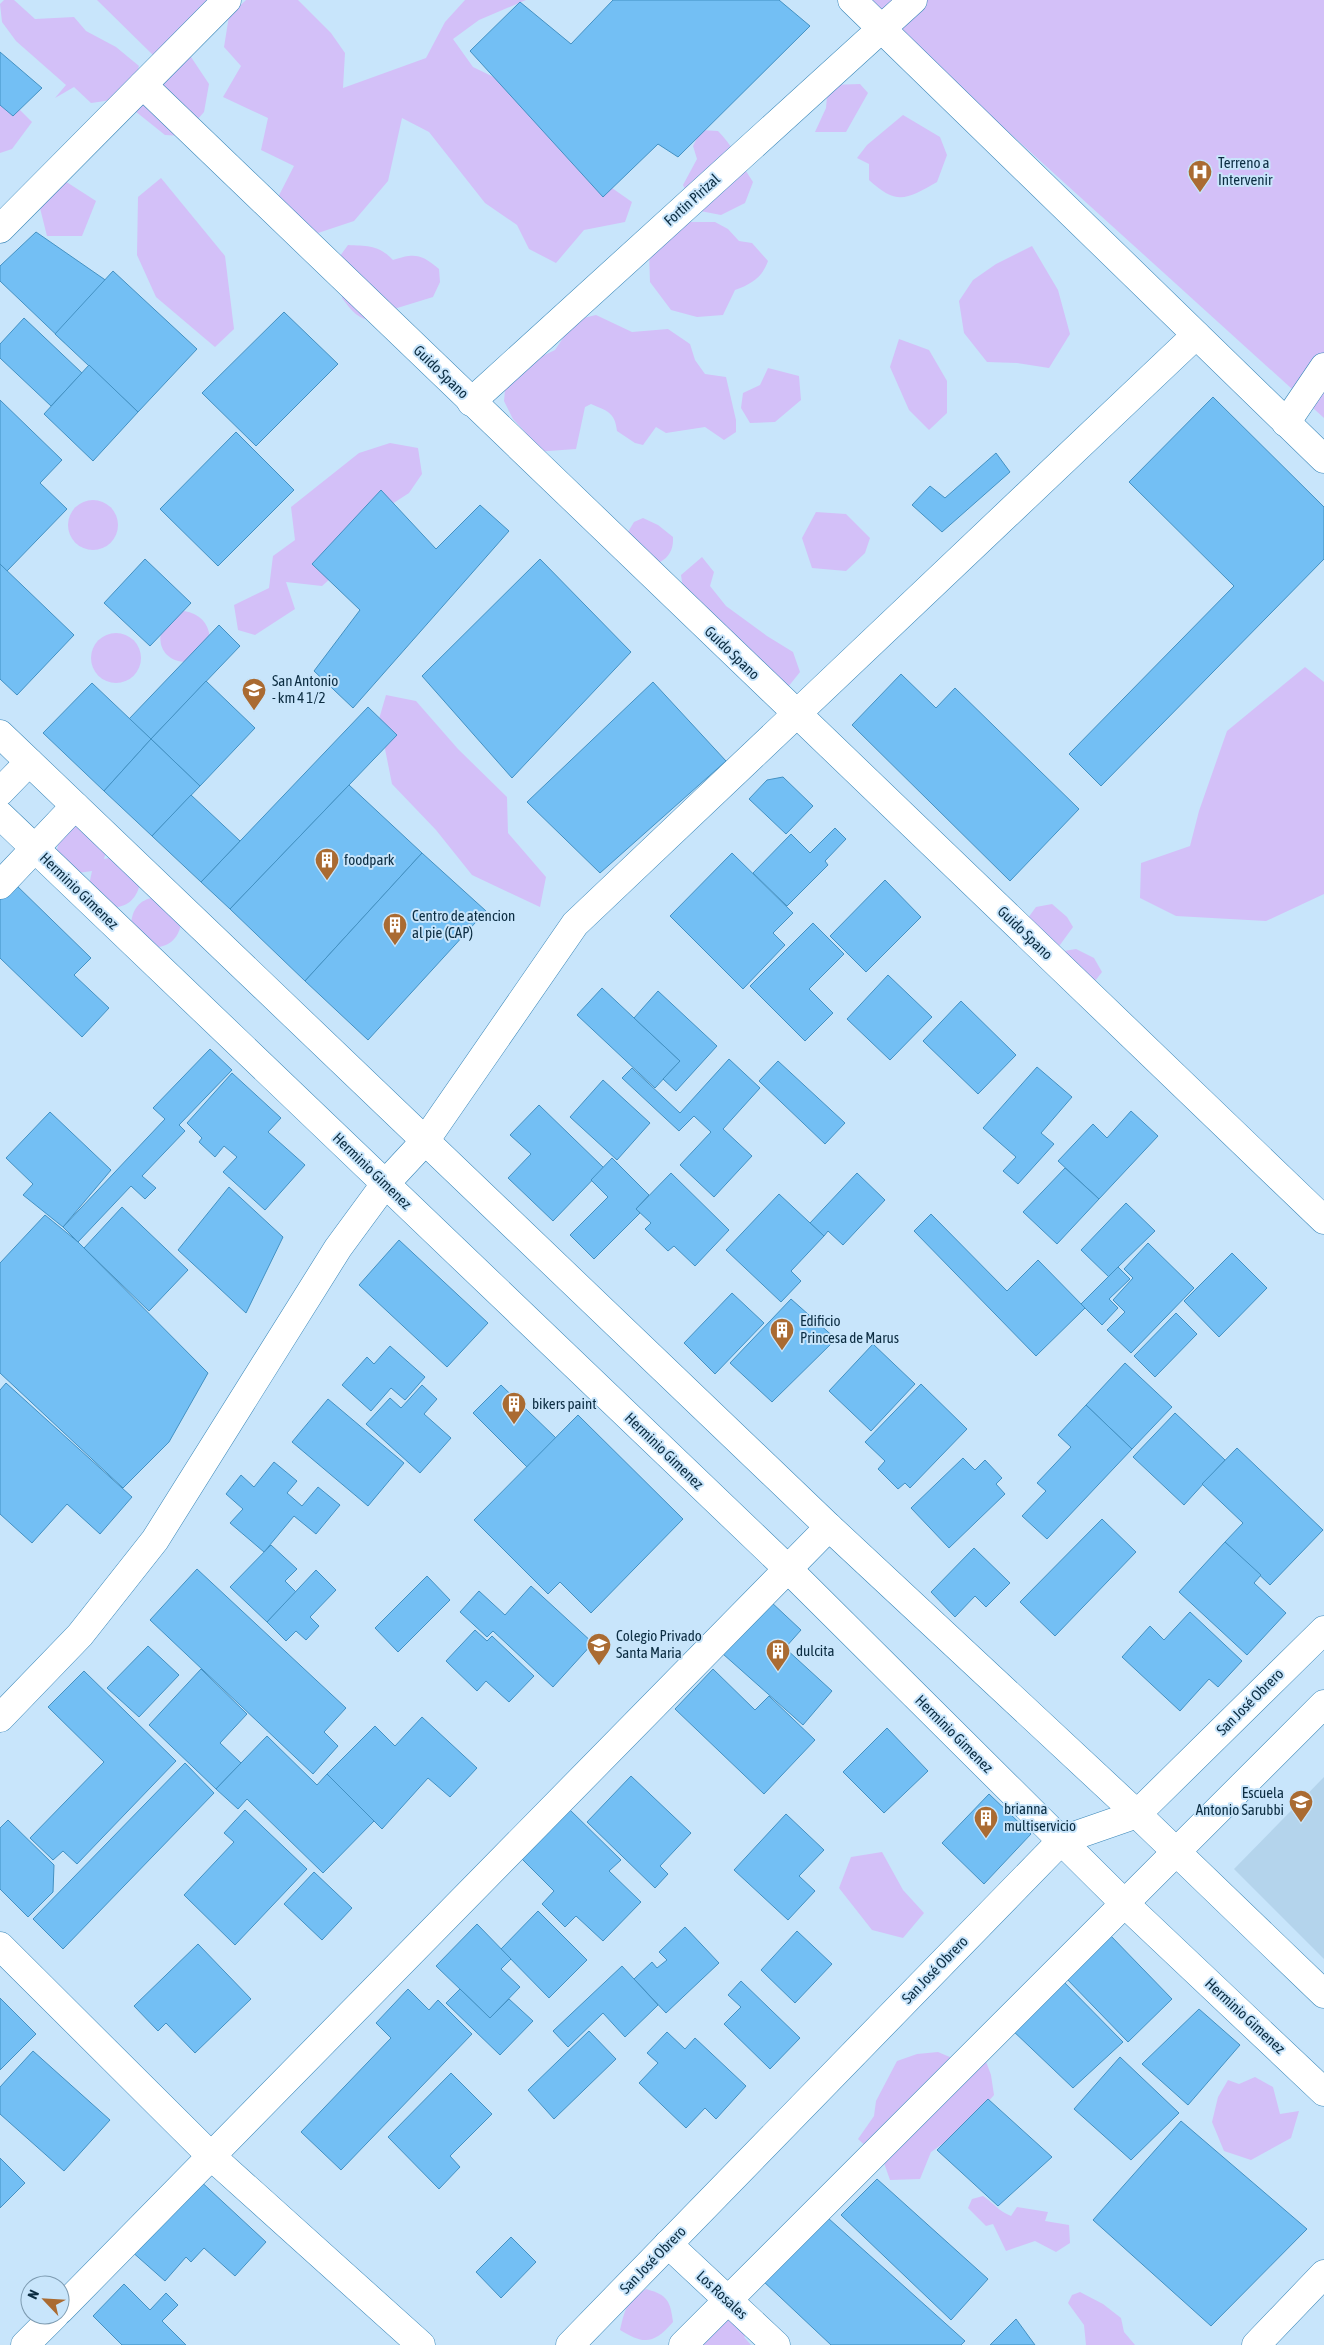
<svg xmlns="http://www.w3.org/2000/svg" width="1324" height="2345" viewBox="0 0 1324 2345" font-family="'Asap Condensed',sans-serif">
<style>
.built{fill:#b4d4ec}
.green{fill:#d3c0f8}
.building{fill:#73bff4;stroke:#4391c3}
.lines{fill:none;stroke-linecap:round;stroke-linejoin:round}
.street-casing{stroke:#3785b7;stroke-width:29}
.street{stroke:#fff;stroke-width:28}
.labels{text-anchor:middle;stroke-width:4;stroke-linejoin:round;paint-order:stroke}
.poi-label{font-size:15px;fill:#0c2d42;stroke:#c8e5fb;text-anchor:start}
.street-label{font-size:15px;fill:#0c2d42;stroke:#c8e5fb}
</style>
<rect width="100%" height="100%" fill="#c8e5fb"/>
<path class="built" d="M1324 1777V1959L1234 1869Z"/>
<g class="green">
<path d="M4 0H14L35 19 74 17 86 31 116 47 139 66C130 97 122 99 91 103L74 87 55 98 66 85 16 41 2 22 0 4Z"/>
<path d="M97 0H219L156 58Z"/>
<path d="M246 0H298L331 33 345 53 343 88 426 58 445 22 465 0H526L479 20 453 39 473 67 514 87 592 174 632 202 625 222 584 230 556 263 529 249 517 225 485 203 429 132 402 118 388 181 354 221 318 233 272 209 294 166 261 150 268 118 223 97 241 66 224 47 229 16Z"/>
<path d="M858 0H1324V418L898 32Z"/>
<path d="M183 45 209 84 204 112 183 136 165 135 125 103Z"/>
<path d="M860 84 868 93 846 132H815L826 108 828 85Z"/>
<path d="M0 94 15 105 32 122 12 149 0 153Z"/>
<path d="M903 115 940 137 947 155 937 182C907 199 897 206 869 180V164L857 158 867 145Z"/>
<path d="M701 130 718 131C732 145 741 164 753 182L745 203 721 215 695 210 683 185 697 159 693 146Z"/>
<path d="M54 174 96 201 82 236H47L40 208Z"/>
<path d="M161 178 225 256 234 329 215 347 156 297 137 255 138 197Z"/>
<path d="M668 222H715L728 229 739 241 752 243 768 261C762 278 751 284 735 290L723 315 697 317 671 310 650 282 649 252Z"/>
<path d="M348 245C367 246 379 245 393 260 415 253 421 254 439 269L440 282 433 297 394 309 387 320C362 322 357 318 342 298L345 280 332 267Z"/>
<path d="M1032 246 1058 290 1070 334 1049 368 1017 363 987 362 964 333 959 301 973 280 996 264Z"/>
<path d="M596 315 632 332 668 329 690 344 695 360 705 374 726 377 736 420V432L724 440 705 427 666 433 656 427 643 445 635 443 617 431C615 412 607 411 591 404L585 407 576 449 535 452 525 432 513 419 504 401 506 379 534 360 555 350 575 320Z"/>
<path d="M899 339 929 350 947 381V413L929 430 909 410 890 367Z"/>
<path d="M768 368 799 376 801 400 775 422 750 423 741 408 743 393 760 385Z"/>
<path d="M390 443 418 448 422 474 409 493 352 530 348 563 322 586 286 582 295 609 255 635 238 630 234 605 269 588 273 556 295 540 291 507 359 453Z"/>
<circle cx="93" cy="525" r="25"/>
<path d="M816 512 846 514 870 538 865 553 846 571 812 568 802 538Z"/>
<path d="M643 518 658 525 673 537C674 557 662 562 646 569L625 537 634 522Z"/>
<path d="M702 557 714 572 710 586 726 606 767 636 793 652 800 672 784 692 686 609 681 575Z"/>
<path d="M184 611C200 614 208 622 210 638L190 662C151 664 152 618 184 611Z"/>
<circle cx="116" cy="658" r="25"/>
<path d="M1305 667 1324 682V894L1266 921 1176 916 1140 898 1141 863 1190 846 1199 811 1227 731Z"/>
<path d="M386 695 416 701 458 749 507 797 508 833 546 877 540 907 472 875 436 830 392 784 379 719Z"/>
<path d="M81 822 107 849 104 859 114 857 140 884C136 900 127 907 111 908L89 885 92 871 78 873 57 850 60 834Z"/>
<path d="M155 897 181 924C178 940 168 947 152 948L131 925C132 909 139 900 155 897Z"/>
<path d="M1052 904 1067 917 1073 927 1057 949 1028 918 1036 907Z"/>
<path d="M1076 949 1094 958 1102 972 1091 986 1064 951Z"/>
<path d="M882 1852 903 1890 924 1913 903 1938 872 1930 839 1888 851 1857Z"/>
<path d="M938 2052 957 2060 985 2059 991 2075 994 2095 964 2129 931 2152 920 2179 890 2180 884 2163 858 2139 874 2116 876 2101 897 2061 917 2054Z"/>
<path d="M1255 2077 1273 2087 1280 2114 1299 2111 1291 2138 1251 2160 1224 2151 1212 2122 1218 2097 1228 2080 1239 2084Z"/>
<path d="M983 2196C995 2204 997 2210 1011 2216L1017 2207 1048 2212 1045 2221 1069 2225 1070 2243 1056 2252 1035 2241 1006 2251 993 2224 986 2226 968 2208 972 2199Z"/>
<path d="M646 2289C668 2295 670 2301 673 2322 654 2344 644 2345 620 2330 625 2308 627 2301 646 2289Z"/>
<path d="M1080 2292 1103 2304 1121 2318 1124 2332 1135 2345H1086L1084 2325 1068 2303 1072 2295Z"/>
<path d="M730 2313 752 2330 744 2337 751 2345H690Z"/>
</g>
<g class="building">
<path d="M613 0H779L810 26 678 157 658 144 603 197 470 51 520 2 571 44Z"/>
<path d="M0 52 42 88 13 116 0 105Z"/>
<path d="M36 232 114 286 65 343 0 281V266Z"/>
<path d="M113 271 197 349 138 412 55 334Z"/>
<path d="M284 312 338 364 256 446 202 393Z"/>
<path d="M24 318 82 373 51 406 0 358V344Z"/>
<path d="M89 365 138 412 93 461 44 414Z"/>
<path d="M1213 397 1324 507V559L1101 786 1069 754 1234 586 1129 482Z"/>
<path d="M0 400 62 460 40 483 67 509 7 571 0 564Z"/>
<path d="M236 432 294 490 218 566 160 509Z"/>
<path d="M996 453 1010 472 942 532 912 505 930 486 945 498Z"/>
<path d="M381 490 436 549 480 505 509 531 353 708 314 671 360 610 312 564Z"/>
<path d="M145 559 191 603 150 646 104 603Z"/>
<path d="M540 559 631 652 512 778 422 676Z"/>
<path d="M0 564 74 635 17 695 0 679Z"/>
<path d="M219 625 240 646 151 739 129 719Z"/>
<path d="M901 674 936 708 955 688 1079 809 1010 881 852 725Z"/>
<path d="M206 681 255 728 200 786 151 739Z"/>
<path d="M653 682 726 761 600 873 527 802Z"/>
<path d="M92 683 151 739 104 791 43 733Z"/>
<path d="M368 707 397 735 230 909 201 882Z"/>
<path d="M151 739 200 786 152 836 104 791Z"/>
<path d="M783 777 813 806 786 834 749 799 767 780Z"/>
<path d="M349 785 422 853 305 981 230 909Z"/>
<path d="M191 795 240 841 201 882 152 836Z"/>
<path d="M835 828 846 839 825 861 828 865 787 906 753 873 791 834 810 853Z"/>
<path d="M422 853 486 911 368 1040 305 981Z"/>
<path d="M732 853 793 913 773 933 785 945 743 989 670 916Z"/>
<path d="M885 880 921 917 866 972 830 936Z"/>
<path d="M14 883 91 958 74 975 109 1008 82 1037 0 958V897Z"/>
<path d="M813 923 844 954 809 989 833 1013 805 1041 750 986Z"/>
<path d="M888 975 932 1017 890 1060 847 1019Z"/>
<path d="M602 988 680 1061 655 1088 577 1015Z"/>
<path d="M658 991 717 1046 676 1091 663 1079 680 1061 634 1018Z"/>
<path d="M961 1001 1016 1055 978 1094 923 1041Z"/>
<path d="M210 1049 232 1070 179 1125 185 1131 142 1176 156 1188 145 1199 131 1186 78 1242 63 1227 165 1119 153 1108Z"/>
<path d="M729 1059 760 1088 723 1129 752 1156 714 1197 680 1165 711 1132 694 1116 679 1131 622 1078 632 1068 680 1113Z"/>
<path d="M778 1061 845 1123 825 1144 759 1081Z"/>
<path d="M1037 1067 1072 1097 1041 1133 1054 1144 1018 1184 1003 1171 1016 1157 983 1128Z"/>
<path d="M232 1073 281 1118 268 1132 305 1165 265 1210 223 1172 237 1157 224 1146 215 1157 199 1142 202 1138 187 1123Z"/>
<path d="M603 1080 650 1123 617 1160 570 1117Z"/>
<path d="M539 1105 604 1168 553 1221 508 1178 531 1154 510 1135Z"/>
<path d="M1131 1111 1158 1136 1099 1199 1058 1161 1093 1124 1107 1138Z"/>
<path d="M50 1112 111 1170 63 1227 23 1195 33 1184 6 1158Z"/>
<path d="M612 1158 649 1195 636 1209 640 1213 594 1259 570 1235 608 1197 591 1180Z"/>
<path d="M1065 1168 1099 1199 1057 1244 1023 1212Z"/>
<path d="M671 1173 729 1230 695 1266 674 1246 668 1251 645 1229 651 1223 636 1209Z"/>
<path d="M857 1173 885 1200 843 1245 828 1231 824 1236 810 1223Z"/>
<path d="M229 1187 283 1237 246 1313 178 1250Z"/>
<path d="M779 1194 824 1236 791 1271 801 1281 781 1302 726 1250Z"/>
<path d="M1126 1203 1155 1231 1118 1267 1110 1278 1081 1250Z"/>
<path d="M122 1207 188 1270 149 1311 84 1248Z"/>
<path d="M931 1214 1007 1291 1038 1260 1085 1308 1036 1356 914 1231Z"/>
<path d="M45 1215 78 1242 208 1373 169 1442 123 1488 0 1373V1263Z"/>
<path d="M399 1240 488 1323 447 1367 359 1285Z"/>
<path d="M1148 1243 1194 1288 1131 1353 1107 1330 1125 1312 1113 1300 1133 1278 1124 1269Z"/>
<path d="M1232 1253 1267 1288 1219 1337 1184 1301Z"/>
<path d="M1118 1267 1130 1279 1109 1299 1118 1308 1102 1325 1081 1304Z"/>
<path d="M732 1293 764 1323 715 1374 684 1343Z"/>
<path d="M791 1299 836 1339 772 1402 730 1363Z"/>
<path d="M1176 1313 1197 1334 1155 1377 1134 1356Z"/>
<path d="M873 1344 915 1384 871 1431 829 1391Z"/>
<path d="M390 1346 425 1377 405 1400 391 1388 371 1411 342 1385 367 1357 374 1364Z"/>
<path d="M1125 1363 1172 1407 1132 1449 1086 1405Z"/>
<path d="M6 1383 132 1497 100 1534 67 1504 32 1543 0 1514V1390Z"/>
<path d="M921 1384 967 1429 910 1488 905 1483 898 1489 878 1469 885 1461 865 1442Z"/>
<path d="M422 1385 437 1399 424 1414 451 1438 420 1473 366 1424 390 1398 401 1408Z"/>
<path d="M501 1385 556 1438 527 1467 473 1413Z"/>
<path d="M328 1399 404 1463 368 1506 292 1442Z"/>
<path d="M1086 1405 1132 1449 1047 1539 1022 1516 1046 1491 1037 1483 1071 1447 1058 1435Z"/>
<path d="M1175 1413 1225 1460 1184 1505 1133 1457Z"/>
<path d="M578 1415 683 1519 591 1613 560 1582 548 1594 474 1520Z"/>
<path d="M1237 1448 1323 1530 1270 1585 1225 1542 1243 1523 1202 1484Z"/>
<path d="M963 1458 975 1470 985 1460 1002 1478 996 1484 1005 1494 949 1548 911 1508Z"/>
<path d="M274 1462 297 1481 287 1493 302 1506 318 1487 340 1505 316 1534 294 1516 264 1552 230 1523 243 1509 226 1494 241 1475 254 1487Z"/>
<path d="M1102 1519 1136 1552 1055 1636 1020 1602Z"/>
<path d="M1225 1542 1261 1575 1254 1583 1286 1613 1247 1655 1179 1592Z"/>
<path d="M271 1545 297 1569 285 1581 296 1592 267 1622 230 1587Z"/>
<path d="M974 1548 1010 1583 986 1607 975 1596 955 1617 931 1592Z"/>
<path d="M197 1569 346 1708 324 1732 338 1746 313 1774 150 1620Z"/>
<path d="M316 1570 336 1590 310 1617 319 1626 306 1640 296 1631 286 1641 267 1622Z"/>
<path d="M427 1576 450 1600 398 1652 375 1628Z"/>
<path d="M531 1586 593 1643 553 1687 493 1631 487 1637 460 1612 479 1591 505 1615Z"/>
<path d="M770 1601 801 1630 785 1648 832 1691 803 1725 723 1654Z"/>
<path d="M1190 1612 1242 1661 1218 1687 1209 1679 1180 1711 1122 1657 1150 1626 1164 1640Z"/>
<path d="M475 1630 487 1641 492 1636 534 1676 509 1702 486 1681 477 1691 446 1661Z"/>
<path d="M148 1646 179 1675 139 1717 107 1688Z"/>
<path d="M201 1669 247 1714 220 1743 241 1763 216 1789 149 1725Z"/>
<path d="M713 1669 755 1710 769 1696 815 1740 764 1794 675 1709Z"/>
<path d="M84 1671 176 1761 77 1864 63 1851 53 1860 30 1838 104 1762 48 1707Z"/>
<path d="M422 1717 477 1768 450 1797 428 1778 382 1829 327 1774 375 1726 395 1746Z"/>
<path d="M887 1728 928 1771 884 1813 843 1772Z"/>
<path d="M267 1736 317 1785 327 1774 374 1821 323 1873 247 1799 238 1809 216 1789Z"/>
<path d="M185 1763 214 1793 63 1949 33 1919Z"/>
<path d="M631 1776 691 1833 660 1866 668 1874 655 1888 587 1822Z"/>
<path d="M989 1794 1031 1834 984 1884 942 1843Z"/>
<path d="M569 1809 621 1860 609 1871 641 1902 603 1941 576 1916 565 1927 542 1904 554 1891 521 1858Z"/>
<path d="M245 1810 307 1869 235 1945 184 1895 234 1842 224 1833Z"/>
<path d="M786 1814 824 1850 799 1876 815 1891 788 1920 734 1870Z"/>
<path d="M8 1820 54 1865 53 1892 28 1917 0 1889V1828Z"/>
<path d="M314 1872 352 1908 322 1940 284 1904Z"/>
<path d="M538 1911 587 1960 549 1998 501 1949Z"/>
<path d="M477 1924 511 1959 501 1969 520 1987 490 2018 436 1966Z"/>
<path d="M685 1927 719 1963 666 2013 634 1979 652 1962 657 1968 667 1960 659 1952Z"/>
<path d="M797 1931 832 1964 795 2003 761 1970Z"/>
<path d="M1109 1934 1172 1999 1128 2042 1065 1977Z"/>
<path d="M198 1944 251 1999 195 2053 166 2023 158 2031 134 2006Z"/>
<path d="M622 1966 658 2005 625 2037 603 2013 568 2047 553 2031Z"/>
<path d="M1059 1977 1123 2042 1073 2088 1010 2028Z"/>
<path d="M741 1981 800 2038 770 2069 724 2024 741 2007 728 1995Z"/>
<path d="M408 1989 429 2010 438 2000 472 2034 341 2170 301 2132 391 2038 376 2023Z"/>
<path d="M460 1989 490 2018 509 1999 533 2021 500 2055 446 2003Z"/>
<path d="M0 1998 36 2034 0 2070Z"/>
<path d="M1199 2009 1240 2045 1188 2105 1142 2064Z"/>
<path d="M589 2031 616 2059 554 2119 528 2090Z"/>
<path d="M667 2032 685 2049 695 2038 746 2086 716 2119 705 2108 686 2128 639 2083 658 2063 647 2053Z"/>
<path d="M33 2051 110 2120 64 2171 0 2114V2087Z"/>
<path d="M1120 2057 1179 2113 1131 2160 1074 2109Z"/>
<path d="M451 2073 492 2114 450 2156 460 2167 439 2189 388 2137Z"/>
<path d="M988 2099 1052 2157 998 2206 937 2150Z"/>
<path d="M1181 2121 1307 2229 1211 2326 1093 2220Z"/>
<path d="M0 2158 25 2183 0 2208Z"/>
<path d="M196 2177 266 2242 235 2276 204 2248 191 2262 186 2257 165 2281 130 2250Z"/>
<path d="M877 2179 988 2279 951 2320 841 2215Z"/>
<path d="M828 2218 965 2341 961 2345H831L762 2280Z"/>
<path d="M511 2237 536 2262 501 2298 476 2272Z"/>
<path d="M124 2284 150 2310 166 2293 178 2305 162 2321 186 2345H122L93 2316Z"/>
<path d="M1016 2319 1035 2345H990Z"/>
</g>
<g class="lines">
<defs>
<g id="street">
<path d="M852 0 1324 459"/>
<path d="M143 85 1324 1220"/>
<path d="M0 229 227 0"/>
<path d="M471 402 913 0"/>
<path d="M1286 423 1324 367"/>
<path d="M0 734 829 1527 1137 1814 1324 1994"/>
<path d="M0 792 29 762"/>
<path d="M0 815 788 1569 1124 1903 1324 2092"/>
<path d="M0 885 75 806"/>
<path d="M0 1718 80 1635 155 1540 338 1248 385 1184 425 1141 575 924 1196 335"/>
<path d="M0 1946 211 2156 421 2345"/>
<path d="M668 2244 776 2345"/>
<path d="M60 2310 829 1527"/>
<path d="M25 2345 55 2315"/>
<path d="M570 2345 1062 1840 1137 1814 1324 1630"/>
<path d="M683 2345 1324 1704"/>
<path d="M1256 2345 1324 2274"/>
</g>
</defs>
<use href="#street" class="street-casing"/>
<use href="#street" class="street"/>
</g>
<defs>
<symbol id="hospital-pin" viewBox="-11 -11 22 30"><path d="M0 17L-7.5 6A9.5 9.5 0 1 1 7.5 6Z" fill="#aa6b32" stroke="#c8e5fb"/><path d="M-5-5h3v3.5h4V-5h3V5h-3V1.5h-4V5h-3Z" fill="#fff"/></symbol>
<symbol id="school-pin" viewBox="-11 -11 22 30"><path d="M0 17L-7.5 6A9.5 9.5 0 1 1 7.5 6Z" fill="#aa6b32" stroke="#c8e5fb"/><path d="M0-5L7-2L0 1L-7-2ZM-4 1L0 2.5L4 1V4Q0 6-4 4Z" fill="#fff"/></symbol>
<symbol id="building-pin" viewBox="-11 -11 22 30"><path d="M0 17L-7.5 6A9.5 9.5 0 1 1 7.5 6Z" fill="#aa6b32" stroke="#c8e5fb"/><path d="M-4-6H4V6H1V3H-1V6H-4ZM-2.5-4.3h1.7v1.8h-1.7ZM.8-4.3h1.7v1.8H.8ZM-2.5-1h1.7V.8h-1.7ZM.8-1h1.7V.8H.8Z" fill="#fff"/></symbol>
</defs>
<g fill-rule="evenodd">
<use href="#hospital-pin" x="1186" y="158" width="28" height="38"/>
<use href="#school-pin" x="240" y="676" width="28" height="38"/>
<use href="#building-pin" x="313" y="846" width="28" height="38"/>
<use href="#building-pin" x="381" y="911" width="28" height="38"/>
<use href="#building-pin" x="768" y="1316" width="28" height="38"/>
<use href="#building-pin" x="500" y="1390" width="28" height="38"/>
<use href="#school-pin" x="585" y="1631" width="28" height="38"/>
<use href="#building-pin" x="764" y="1637" width="28" height="38"/>
<use href="#school-pin" x="1287" y="1788" width="28" height="38"/>
<use href="#building-pin" x="972" y="1804" width="28" height="38"/>
</g>
<g class="labels">
<g class="poi-label">
<text x="1218" y="168">Terreno a<tspan x="1218" dy="17">Intervenir</tspan></text>
<text x="272" y="686">San Antonio<tspan x="272" dy="17">- km 4 1/2</tspan></text>
<text x="344" y="865">foodpark</text>
<text x="412" y="921">Centro de atencion<tspan x="412" dy="17">al pie (CAP)</tspan></text>
<text x="800" y="1326">Edificio<tspan x="800" dy="17">Princesa de Marus</tspan></text>
<text x="532" y="1409">bikers paint</text>
<text x="616" y="1641">Colegio Privado<tspan x="616" dy="17">Santa Maria</tspan></text>
<text x="796" y="1656">dulcita</text>
<text x="1284" y="1798" text-anchor="end">Escuela<tspan x="1284" dy="17">Antonio Sarubbi</tspan></text>
<text x="1004" y="1814">brianna<tspan x="1004" dy="17">multiservicio</tspan></text>
</g>
<g class="street-label">
<text transform="translate(692 200) rotate(-42)" y="5">Fortin Pirizal</text>
<text transform="translate(441 372) rotate(44)" y="5">Guido Spano</text>
<text transform="translate(732 653) rotate(44)" y="5">Guido Spano</text>
<text transform="translate(79 891) rotate(44)" y="5">Herminio Gimenez</text>
<text transform="translate(1025 933) rotate(44)" y="5">Guido Spano</text>
<text transform="translate(372 1171) rotate(44)" y="5">Herminio Gimenez</text>
<text transform="translate(664 1451) rotate(44)" y="5">Herminio Gimenez</text>
<text transform="translate(1250 1702) rotate(-45)" y="5">San José Obrero</text>
<text transform="translate(954 1734) rotate(45)" y="5">Herminio Gimenez</text>
<text transform="translate(935 1970) rotate(-46)" y="5">San José Obrero</text>
<text transform="translate(1245 2016) rotate(43)" y="5">Herminio Gimenez</text>
<text transform="translate(653 2260) rotate(-46)" y="5">San José Obrero</text>
<text transform="translate(722 2295) rotate(43)" y="5">Los Rosales</text>
</g>
</g>
<g transform="translate(45 2300) rotate(295)"><circle r="24" fill="#c8e5fb" stroke="#7d9bb1"/>
<path d="M0-4L9 19L0 12L-9 19Z" fill="#aa6b32"/>
<text y="-8" font-size="14" font-weight="bold" text-anchor="middle" fill="#0c2d42">N</text>
</g>
</svg>
